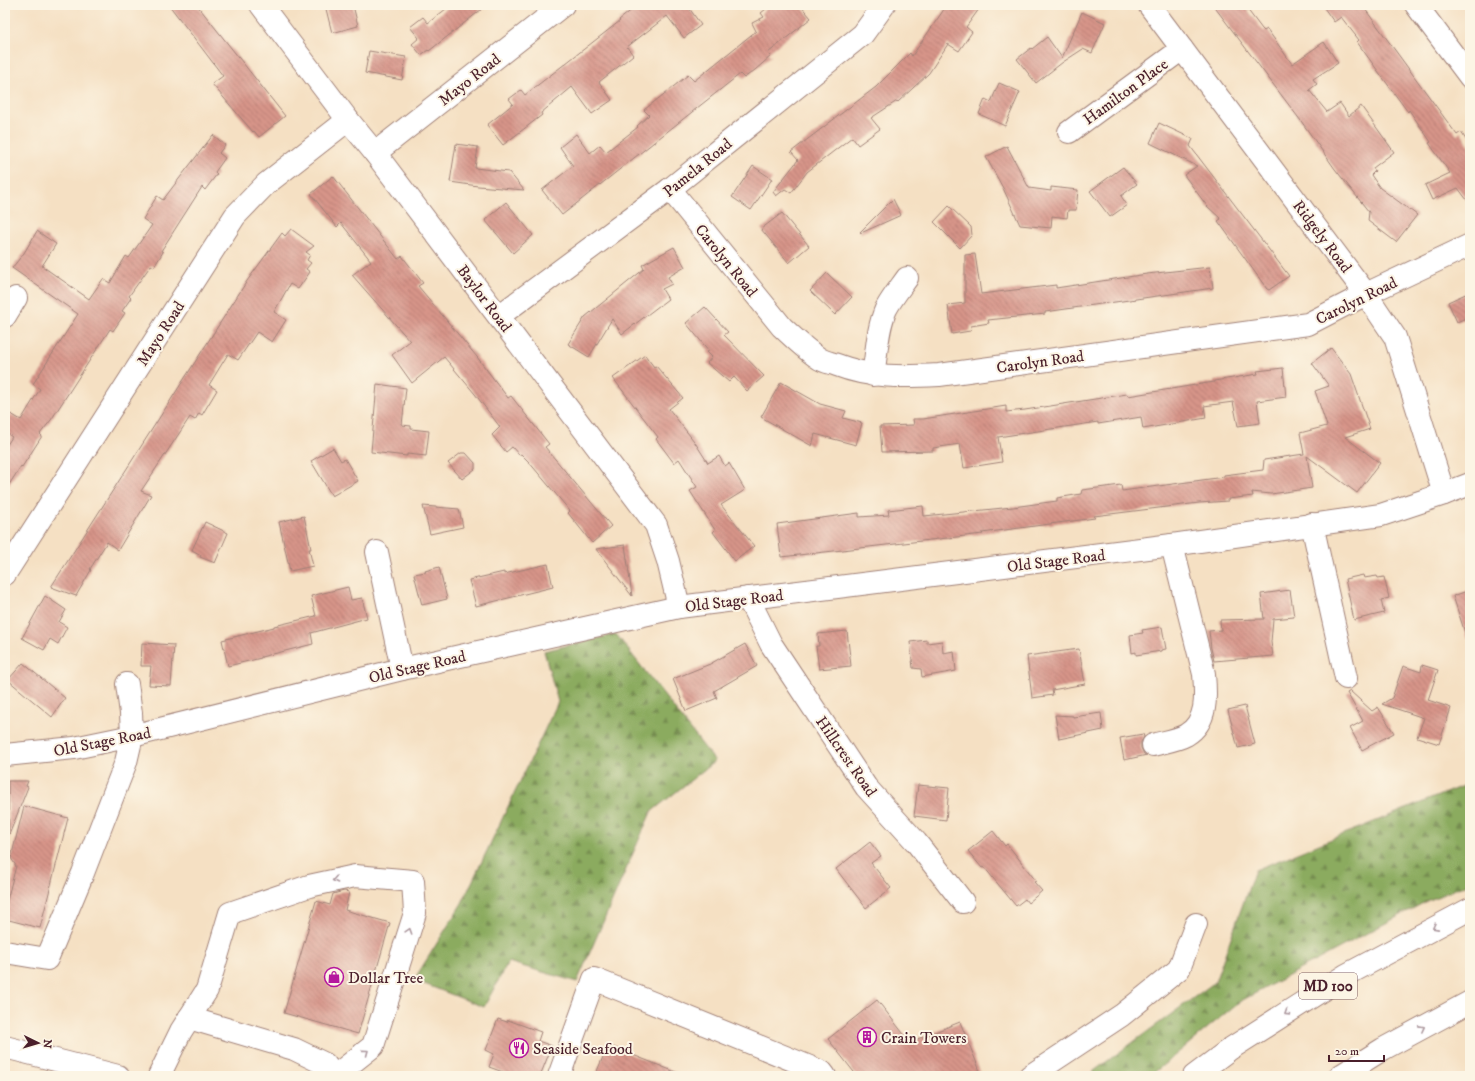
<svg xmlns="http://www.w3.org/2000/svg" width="1475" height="1081" viewBox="0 0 1475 1081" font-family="'IM FELL DW Pica',serif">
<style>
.forest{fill:url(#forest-firs);stroke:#6a6545}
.building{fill:url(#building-back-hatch)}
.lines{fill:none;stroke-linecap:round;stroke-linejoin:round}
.minor-casing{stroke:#a08077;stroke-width:24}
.major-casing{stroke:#a08077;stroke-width:24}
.highway-casing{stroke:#a08077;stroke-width:24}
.minor{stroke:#fff;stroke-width:22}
.major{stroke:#fff;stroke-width:22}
.highway{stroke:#fff;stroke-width:22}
.oneway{stroke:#ae9aa0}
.labels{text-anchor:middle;stroke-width:4;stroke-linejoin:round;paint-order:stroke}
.shield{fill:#fcf5e5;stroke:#7f5f63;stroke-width:1}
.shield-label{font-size:15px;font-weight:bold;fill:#4a1f2b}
.street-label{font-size:16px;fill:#4a1f2b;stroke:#fcf5e5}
.poi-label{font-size:16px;fill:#4a1f2b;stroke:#fcf5e5;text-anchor:start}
</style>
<defs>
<pattern id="forest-firs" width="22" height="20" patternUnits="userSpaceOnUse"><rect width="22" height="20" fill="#8bab5f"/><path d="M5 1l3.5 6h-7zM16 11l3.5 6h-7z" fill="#748b4f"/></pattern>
<pattern id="building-back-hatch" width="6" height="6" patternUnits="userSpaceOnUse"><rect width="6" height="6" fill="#d79489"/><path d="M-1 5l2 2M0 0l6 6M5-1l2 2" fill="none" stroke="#b07870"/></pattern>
</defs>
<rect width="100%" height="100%" fill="#fcf5e5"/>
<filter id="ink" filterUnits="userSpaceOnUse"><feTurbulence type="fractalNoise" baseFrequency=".025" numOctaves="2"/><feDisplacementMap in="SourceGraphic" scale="8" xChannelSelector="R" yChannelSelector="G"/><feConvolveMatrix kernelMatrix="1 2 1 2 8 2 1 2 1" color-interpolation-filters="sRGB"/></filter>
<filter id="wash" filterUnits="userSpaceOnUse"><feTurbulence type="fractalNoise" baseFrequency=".012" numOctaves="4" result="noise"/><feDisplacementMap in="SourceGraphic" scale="16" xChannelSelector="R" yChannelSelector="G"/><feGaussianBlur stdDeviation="0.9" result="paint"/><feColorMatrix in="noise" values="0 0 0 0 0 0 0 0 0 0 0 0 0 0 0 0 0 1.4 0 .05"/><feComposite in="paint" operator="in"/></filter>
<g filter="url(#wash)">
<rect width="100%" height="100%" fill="#f5e0c3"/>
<g class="forest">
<path d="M616 634 715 761 651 812 577 982 508 962 484 1007 414 980 462 903 558 702 544 651Z"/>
<path d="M1470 783V883L1427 901 1239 1002 1150 1076H1087L1215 982 1255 870Z"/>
</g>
<g id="blocks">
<g class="building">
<path d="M169 5H197L285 116 259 137 254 131 253 132 212 84 223 76Z"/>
<path d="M325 5H353L358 26 332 33Z"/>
<path d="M451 5H487L429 51 428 50 421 55 412 44 419 38 410 27 423 17 428 23Z"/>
<path d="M638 5H687L701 25 684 38 667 16 627 47 633 55 599 82 612 100 592 114 572 87 541 113 542 115 503 145 487 125 513 104 509 99 521 90 525 95 620 21 619 20Z"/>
<path d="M771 5H800L811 18 768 53 771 56 755 70 744 78 740 74 562 215 542 190 573 166 560 147 576 134 590 153 600 145 606 152 638 127 637 126 649 115 644 110 688 75 694 81 756 31 752 23 764 17 761 13Z"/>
<path d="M947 5H982L966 27 972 32 959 51 948 44 929 73 898 102 897 101 871 118 880 129 858 145 852 137 807 172 791 193 785 189 776 196 773 192 798 160 791 152 876 87 910 53 912 56Z"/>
<path d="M1213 5H1244L1262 29 1264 31 1267 29 1292 64 1324 42 1338 63 1313 79 1317 84 1309 90 1327 112 1340 103 1349 116 1361 106 1394 152 1373 168 1375 171 1371 175 1380 188 1417 215 1396 242 1368 221 1369 212 1335 169 1301 121Z"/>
<path d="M1322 5H1362L1457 135 1461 132 1470 146V204L1458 188 1432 200 1425 185 1450 173 1429 143 1431 142 1409 110 1408 112 1391 89 1357 42 1359 40 1341 17 1334 22Z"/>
<path d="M1082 12 1105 23 1092 53 1083 49 1063 62 1036 83 1017 59 1031 48 1032 49 1047 37 1062 58Z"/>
<path d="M369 51 406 57 402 80 365 73Z"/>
<path d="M999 83 1020 92 1005 126 979 114 985 99 991 102Z"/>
<path d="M1159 123 1193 139 1190 146 1289 276 1269 290 1267 289 1218 221 1221 219 1207 206 1184 175 1197 166 1150 143Z"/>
<path d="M213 135 225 145 219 153 225 158 215 172 217 174 205 190 202 187 161 251 163 252 154 267 151 265 129 296 131 298 122 311 125 313 113 331 110 329 51 420 40 434 42 436 22 467 21 466 5 491V448L12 437 5 432V423L11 414 21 420 40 389 33 384 78 314 12 268 24 253 37 231 56 244 42 266 89 299 103 279 110 283 126 256 129 258 152 225 143 219 157 196 163 200 172 188Z"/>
<path d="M456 144 478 147 475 168 509 172 524 190 478 186 450 182Z"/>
<path d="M1007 146 1029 188 1051 191V187L1078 190 1076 210H1068L1067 218 1052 216 1051 228 1020 225 1003 188 986 157Z"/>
<path d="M753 166 772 179 751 210 732 197Z"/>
<path d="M1123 167 1137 184 1121 196 1127 205 1110 217 1090 191Z"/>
<path d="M333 176 398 259 402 256 423 283 418 286 477 357 508 398 511 396 549 444 545 447 611 526 592 543 568 513 570 511 528 461 521 454 519 455 512 447 506 452 492 435 500 427 475 394 444 357 412 383 392 355 410 341 352 275 371 261 341 223 337 227 311 194Z"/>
<path d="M893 199 901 215 861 233 860 232Z"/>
<path d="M506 202 533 235 513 253 485 220Z"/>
<path d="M949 206 971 227 972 235 960 248 934 222Z"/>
<path d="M782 213 809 246 789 263 761 229Z"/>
<path d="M291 229 314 246 306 252 310 255 307 260 311 263 306 269 310 272 298 289 290 284 274 312 286 320 272 342 257 332 238 360 228 354 209 385 217 390 202 415 199 413 195 420 190 417 141 491 151 495 118 550 107 542 90 569 91 570 76 596 51 587 247 281 282 233 285 236Z"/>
<path d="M674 247 685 267 668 277 672 284 662 289 668 299 622 334 612 319 589 357 568 344 585 317 644 269 642 265Z"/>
<path d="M975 254 981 294 1056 285V288L1147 274 1210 267 1213 288 1045 312V314L988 320 989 323 971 326 970 331 952 334 948 305 965 303V255Z"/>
<path d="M827 273 852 297 835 315 810 291Z"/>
<path d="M1470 292V316L1457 322 1448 302Z"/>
<path d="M705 307 728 332 724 335 764 376 747 391 734 377 729 382 707 363 712 357 707 352 709 351 686 323Z"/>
<path d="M1331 348 1351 374 1370 429 1345 437 1380 463 1357 493 1307 456 1312 488 1271 494 1252 492 1253 496 1228 499V501L1199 503 1094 516 1095 518 982 533 983 534 974 535 781 557 777 524 859 513V517L889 515 888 510 923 506 924 516 1013 507 1057 501V498L1081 494 1082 490 1121 485 1122 491 1224 477V475L1263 470 1264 460 1304 454 1300 433 1327 426 1315 391 1329 386 1312 363Z"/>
<path d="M645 355 654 367 656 366 683 398 669 409 694 441 708 463 719 456 725 466 729 463 745 490 721 505 754 546 735 561 713 532 715 530 690 491 697 487 679 459 674 463 656 439 658 437 613 378Z"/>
<path d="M1283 368 1286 397 1257 401 1260 423 1238 426 1233 402 1204 406 1206 418 1143 429 1141 417 1098 424V422L998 437 1002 462 964 468 960 444 933 448V451L882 452 880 426 914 425 913 419H923L1006 406V412L1025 410 1127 394 1128 396 1214 382V381L1258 374 1257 371Z"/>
<path d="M781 382 820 404 846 411 843 418 862 423 856 445 815 434 812 446 761 417Z"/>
<path d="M377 384 406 388 402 425 411 426V429L429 431 426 456 407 454V456L371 452Z"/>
<path d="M333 448 341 461 345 459 358 481 332 496 311 461Z"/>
<path d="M461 453H466L475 463V469L462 479 448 463Z"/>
<path d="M423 506 459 509 463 527 430 534Z"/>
<path d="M304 516 311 549H309L313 566 290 571 279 522Z"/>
<path d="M205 522 228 533 215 563 200 557 201 555 192 550Z"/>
<path d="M625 545 627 559 632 596 596 549Z"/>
<path d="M548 564 553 587 476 606 469 580 504 572V574Z"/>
<path d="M439 567 447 599 422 605 414 574 426 572 425 571Z"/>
<path d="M1363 575 1364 578 1377 576 1378 578 1384 577 1389 598 1381 600 1384 613 1354 620 1345 579Z"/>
<path d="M348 587 351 600 362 598 367 618 311 633 313 644 261 657V658L228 666 222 640 274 627V626L316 616 311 596Z"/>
<path d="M1290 590 1294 617 1273 619 1271 642 1273 656 1214 661 1211 648 1209 631 1221 630 1220 620 1264 619 1261 594Z"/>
<path d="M1470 590V639H1467L1453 596Z"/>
<path d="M45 596 66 610 59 622 67 627 58 644 50 639 44 650 22 638Z"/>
<path d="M1162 627 1166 649 1161 650V651L1136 655V652L1132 653 1130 635 1143 633 1142 630Z"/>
<path d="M847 631 851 666 819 669 816 646H819L818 634Z"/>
<path d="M927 640V643L942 641 943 653 954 651 956 671 922 677 921 669 913 668 910 642Z"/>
<path d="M142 643 174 645 171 686 149 685 151 666H141Z"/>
<path d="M745 644 757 666 714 691 717 698 686 711 673 679 710 664Z"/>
<path d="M1079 649 1085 684 1052 690 1053 695 1032 698 1027 656Z"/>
<path d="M23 663 65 698 52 717 8 680Z"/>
<path d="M1422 665 1438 670 1428 700 1451 708 1439 744 1417 737 1424 718 1382 704 1392 698 1403 666 1421 672Z"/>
<path d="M1350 691 1372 711 1378 707 1394 733 1362 750 1350 728 1363 721 1347 693Z"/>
<path d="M1245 706 1255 744 1238 748 1228 710Z"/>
<path d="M1101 713 1103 730 1059 739 1055 715 1073 716V717Z"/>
<path d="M1143 734 1144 737 1141 742V748L1144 754 1147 755 1124 760 1120 738Z"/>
<path d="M8 781H28L26 786 28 787 9 835Z"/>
<path d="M918 785 949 788 946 820 914 816Z"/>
<path d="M24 806 68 818 40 928 5 919V908L16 866 11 858Z"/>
<path d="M993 831 1005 846 1007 844 1015 854 1036 881 1034 882 1042 891 1028 903 1025 899 1016 906 984 867 982 868 968 851Z"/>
<path d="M870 842 881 856 871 863 891 888 866 908 836 869Z"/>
<path d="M344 891 349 892 345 910 390 923 358 1034 284 1013 316 901 330 905 333 894Z"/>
<path d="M877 1000 910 1042 960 1022 982 1076H857L828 1039Z"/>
<path d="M498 1019 507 1022 508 1020 541 1032 538 1041 552 1046 540 1076H514L489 1067 494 1054 486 1050Z"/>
<path d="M608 1045 683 1075V1076H595Z"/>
</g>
</g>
</g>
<g filter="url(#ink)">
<use href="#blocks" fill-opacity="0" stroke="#a08077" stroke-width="1"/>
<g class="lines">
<defs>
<g id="minor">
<path d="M261 5 348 120 375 153 656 525 668 561 679 607"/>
<path d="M1149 5 1366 294 1395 337 1444 494"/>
<path d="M1416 5 1470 77"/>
<path d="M1069 132 1182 49"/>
<path d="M375 153 563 5"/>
<path d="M670 189 782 327C794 338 806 350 820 359 825 362 832 363 837 365 870 378 904 377 939 375L1308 324 1366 294 1470 245"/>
<path d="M5 316 16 298"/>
<path d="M499 316 670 189 863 34 884 5"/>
<path d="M873 375C877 353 877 329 886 309 892 298 900 288 907 278"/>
<path d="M1312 524 1346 678"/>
<path d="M377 552 402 669"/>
<path d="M5 574 235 216 266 184 348 120"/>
<path d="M748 598 771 644 866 787 916 842 963 902"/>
<path d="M1153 745C1163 742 1177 740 1186 735 1208 722 1206 696 1204 674L1172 545"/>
<path d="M5 755 74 748 132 736 402 669 679 607 1172 545 1381 515 1444 494 1470 484"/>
<path d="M5 952 47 959 83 873 126 762 132 736 131 713 127 684"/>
<path d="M189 1018 294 1049 325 1064 334 1076"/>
<path d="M159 1076 181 1031 207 990 230 913 309 886 355 876 413 881 415 913 373 1046 335 1076"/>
<path d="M559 1076 594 979 822 1072 825 1076"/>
<path d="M1030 1076 1122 1015 1179 969 1196 924"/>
</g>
<path id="major" d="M5 1047 118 1076"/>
<g id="highway">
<path d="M1194 1076 1230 1049 1346 975 1470 909"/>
<path d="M1340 1076 1383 1049 1470 1002"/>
</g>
</defs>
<use href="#minor" class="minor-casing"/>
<use href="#major" class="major-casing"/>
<use href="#highway" class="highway-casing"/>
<use href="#minor" class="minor"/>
<use href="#major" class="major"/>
<use href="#highway" class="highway"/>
</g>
<defs><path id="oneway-chevron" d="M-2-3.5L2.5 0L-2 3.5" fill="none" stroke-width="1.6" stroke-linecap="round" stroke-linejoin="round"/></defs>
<g class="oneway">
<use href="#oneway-chevron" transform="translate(335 880) rotate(168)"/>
<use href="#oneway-chevron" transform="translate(1435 927) rotate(152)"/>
<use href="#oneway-chevron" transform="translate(409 931) rotate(-72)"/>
<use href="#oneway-chevron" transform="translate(1287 1013) rotate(147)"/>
<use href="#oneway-chevron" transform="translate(1422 1028) rotate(-28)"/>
<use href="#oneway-chevron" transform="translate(366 1052) rotate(-37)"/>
</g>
</g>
<defs>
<symbol id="shop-ring" viewBox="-11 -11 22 22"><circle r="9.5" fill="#fcf5e5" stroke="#b5179e" stroke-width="1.5"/><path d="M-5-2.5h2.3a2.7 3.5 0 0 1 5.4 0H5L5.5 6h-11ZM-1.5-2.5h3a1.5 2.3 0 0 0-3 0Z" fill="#b5179e"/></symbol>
<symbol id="building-ring" viewBox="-11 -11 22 22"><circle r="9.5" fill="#fcf5e5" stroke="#b5179e" stroke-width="1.5"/><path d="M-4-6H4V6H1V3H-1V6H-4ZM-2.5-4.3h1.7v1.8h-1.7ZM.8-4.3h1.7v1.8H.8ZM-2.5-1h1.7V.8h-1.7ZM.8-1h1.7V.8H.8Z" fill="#b5179e"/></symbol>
<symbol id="restaurant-ring" viewBox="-11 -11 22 22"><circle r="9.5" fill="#fcf5e5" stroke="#b5179e" stroke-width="1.5"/><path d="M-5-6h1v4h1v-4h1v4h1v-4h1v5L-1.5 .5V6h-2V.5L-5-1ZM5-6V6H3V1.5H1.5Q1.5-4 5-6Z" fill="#b5179e"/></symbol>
</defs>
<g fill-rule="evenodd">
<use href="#shop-ring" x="323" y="966" width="22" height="22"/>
<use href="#building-ring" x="856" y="1026" width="22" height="22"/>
<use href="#restaurant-ring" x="508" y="1037" width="22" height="22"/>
</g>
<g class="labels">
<rect class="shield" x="1299" y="973" width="58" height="26" rx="3"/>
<g class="shield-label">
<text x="1328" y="991">MD 100</text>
</g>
<g class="street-label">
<text transform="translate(469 79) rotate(-38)" y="6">Mayo Road</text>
<text transform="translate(1125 91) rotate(-36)" y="6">Hamilton Place</text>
<text transform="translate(697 167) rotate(-39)" y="6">Pamela Road</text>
<text transform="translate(1323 236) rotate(53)" y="6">Ridgely Road</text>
<text transform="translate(727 260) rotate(51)" y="6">Carolyn Road</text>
<text transform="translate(485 298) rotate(53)" y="6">Baylor Road</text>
<text transform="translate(1356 300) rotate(-26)" y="6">Carolyn Road</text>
<text transform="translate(160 333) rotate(-57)" y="6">Mayo Road</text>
<text transform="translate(1040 361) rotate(-8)" y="6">Carolyn Road</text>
<text transform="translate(1056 560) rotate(-7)" y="6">Old Stage Road</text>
<text transform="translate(734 600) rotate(-7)" y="6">Old Stage Road</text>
<text transform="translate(417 666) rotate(-13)" y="6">Old Stage Road</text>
<text transform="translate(102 741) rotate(-11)" y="6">Old Stage Road</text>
<text transform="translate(847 756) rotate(55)" y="6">Hillcrest Road</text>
</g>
<g class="poi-label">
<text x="348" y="983">Dollar Tree</text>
<text x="881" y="1043">Crain Towers</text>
<text x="533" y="1054">Seaside Seafood</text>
</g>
</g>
<rect width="1475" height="1081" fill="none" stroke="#fcf5e5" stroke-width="20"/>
<g transform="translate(38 1043) rotate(95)" stroke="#fcf5e5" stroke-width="3" paint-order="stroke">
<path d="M0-3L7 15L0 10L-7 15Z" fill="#4a1f2b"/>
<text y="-6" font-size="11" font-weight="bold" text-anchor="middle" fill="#4a1f2b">N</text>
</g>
<path d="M1329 1055v6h55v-6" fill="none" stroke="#4a1f2b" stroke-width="2"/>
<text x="1335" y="1055" font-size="12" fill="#4a1f2b" stroke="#fcf5e5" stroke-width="3" paint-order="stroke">20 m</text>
</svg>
